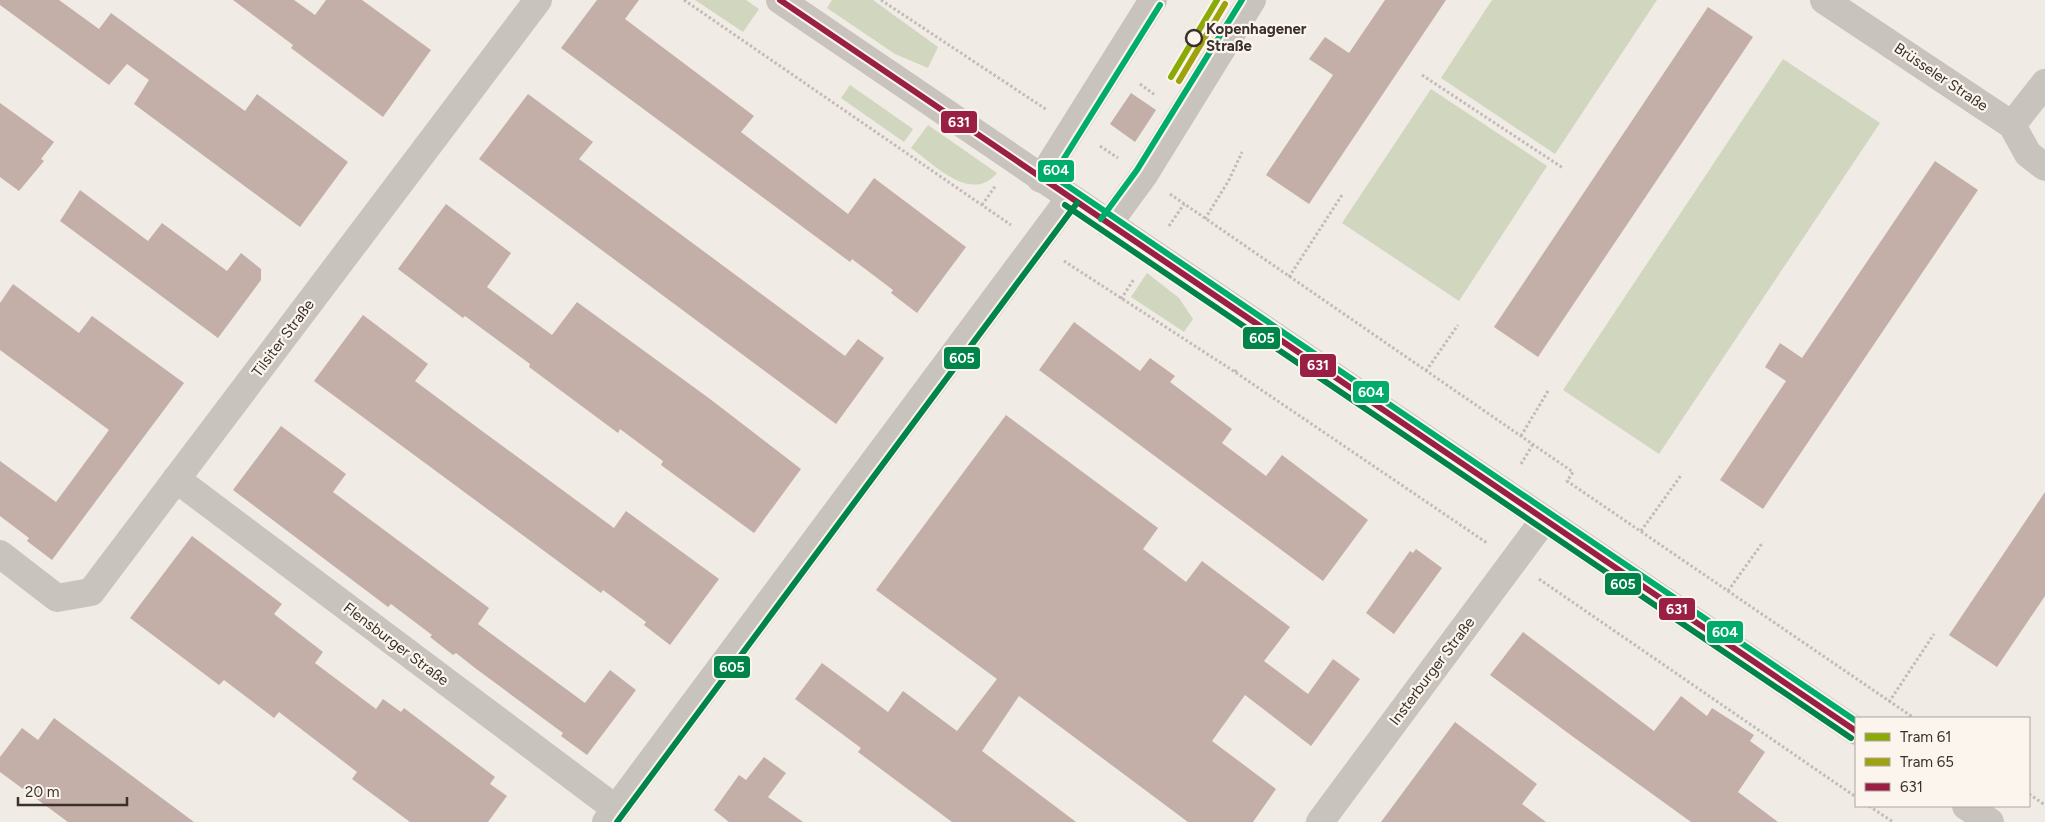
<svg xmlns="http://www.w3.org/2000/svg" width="2045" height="822" viewBox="0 0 2045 822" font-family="Figtree,sans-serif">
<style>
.green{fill:#d1d6bf}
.building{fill:#c3afa7}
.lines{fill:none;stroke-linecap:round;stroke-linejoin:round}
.path{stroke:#c2bbb6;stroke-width:3;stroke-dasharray:2.5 2.5;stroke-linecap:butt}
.minor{stroke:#c9c3be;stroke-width:28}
.bus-1-casing{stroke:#fbf5ee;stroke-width:10}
.bus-2-casing{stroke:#fbf5ee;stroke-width:10}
.bus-3-casing{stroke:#fbf5ee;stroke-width:10}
.bus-1{stroke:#991f44;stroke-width:6}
.bus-2{stroke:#00844a;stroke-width:6}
.bus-3{stroke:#00ac6c;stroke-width:6}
.tram-1-casing{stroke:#fbf5ee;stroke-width:10}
.tram-2-casing{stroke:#fbf5ee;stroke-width:10}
.tram-1{stroke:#8aaa06;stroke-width:6}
.tram-2{stroke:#9ea20d;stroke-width:6}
.stop-dot{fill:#fbf5ee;stroke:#3b302b;stroke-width:2.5}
.labels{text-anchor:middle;stroke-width:4.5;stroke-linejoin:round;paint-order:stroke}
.stop-label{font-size:15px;font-weight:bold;fill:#3b302b;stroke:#fbf5ee;text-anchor:start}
.street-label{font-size:15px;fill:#3b302b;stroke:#fbf5ee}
.line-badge{stroke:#fbf5ee;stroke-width:2}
.badge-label{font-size:14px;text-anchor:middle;font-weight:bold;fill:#fff}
</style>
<rect width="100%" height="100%" fill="#f0ebe5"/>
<g class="green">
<path d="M695 0H746L759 9 743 32Z"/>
<path d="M832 0H873L938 47 928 68 895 54 827 8Z"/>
<path d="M1492 0H1657L1555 154 1441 78Z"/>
<path d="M1783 59 1880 123 1659 454 1563 390Z"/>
<path d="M850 85 913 129 904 142 841 98Z"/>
<path d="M1431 89 1547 166 1459 301 1342 223Z"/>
<path d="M928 125 997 173C971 204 935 165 911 148Z"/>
<path d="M1147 273 1179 298 1193 319 1184 332 1131 297Z"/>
</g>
<g class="building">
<path d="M0 0H59L99 29 111 13 245 111 257 94 348 162 300 227 134 104 149 80 127 64 109 85 0 5Z"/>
<path d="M233 0H294L315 15 326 0H362L431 50 383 117 291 48 293 45Z"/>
<path d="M597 0H639L625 19 754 116 741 132 848 214 874 178 966 247 917 313 891 293 893 290 852 259 850 262 561 48Z"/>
<path d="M1385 0H1446L1309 204 1266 175 1333 75 1309 59 1325 37 1349 53Z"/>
<path d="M1708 7 1753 37 1538 357 1494 327Z"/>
<path d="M1131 93 1156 110 1135 142 1110 124Z"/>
<path d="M528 94 593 142 579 159 845 356 858 339 884 358 836 424 479 159Z"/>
<path d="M0 103 54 142 41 159 44 161 19 191 0 177Z"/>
<path d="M1935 161 1978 190 1763 509 1720 480 1786 381 1765 367 1780 343 1802 358Z"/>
<path d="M80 190 148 241 162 223 227 271 241 253 261 269V280L218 338 60 221Z"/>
<path d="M446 204 511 253 487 287 552 335 577 302 710 399 801 469 754 533 661 465 663 461 620 429 618 433 529 367 530 364 465 316 463 318 398 269Z"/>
<path d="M13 284 79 333 92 316 184 383 52 560 27 541 29 538 0 516V461L56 502 109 430 0 350V303Z"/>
<path d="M363 315 428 364 415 381 482 431 614 528 626 511 719 579 670 645 644 625 646 622 603 590 601 593 314 381Z"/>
<path d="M1074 322 1140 371 1150 358 1175 376 1170 382 1232 429 1222 443 1266 476 1282 455 1368 520 1323 581 1039 370Z"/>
<path d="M1006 415 1158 528 1143 549 1186 582 1202 561 1290 627 1264 661 1308 694 1333 659 1360 679 1311 746 1245 695 1212 741 1276 789 1253 822H1188L1019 696 982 751 1076 822H952L858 752 861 748 795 699 822 663 888 712 903 691 957 731 997 679 876 590Z"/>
<path d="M281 426 346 474 333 492 489 608 478 624 585 703 610 670 636 690 587 755 561 736 563 733 475 668 456 653 453 655 430 637 432 635 391 604 388 607 233 490Z"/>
<path d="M2045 492V596L1997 667 1949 635Z"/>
<path d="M192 536 282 604 274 614 323 652 315 663 376 709 383 699 401 712 404 708 495 777 490 784 507 796 488 822H410L352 779 357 772 279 712 274 718 224 680 219 685 130 618Z"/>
<path d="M1416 549 1442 568 1394 634 1366 613 1410 551 1413 553Z"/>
<path d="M1523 632 1654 731 1681 696 1707 716 1712 708 1754 735 1750 741 1765 752 1738 792 1778 822H1691L1572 736 1490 675Z"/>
<path d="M54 718 194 822H68L0 772V757L22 728 38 740Z"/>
<path d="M1455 722 1537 784 1522 804 1546 822H1381Z"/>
<path d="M764 757 786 773 768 797 803 822H729L714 810 739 775 746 780Z"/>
</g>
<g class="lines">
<g class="path">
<path d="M684 0 1011 225"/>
<path d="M881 0 1047 110"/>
<path d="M1422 75 1563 168"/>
<path d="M1140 84 1155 95"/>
<path d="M1100 146 1118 158"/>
<path d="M1170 194 1573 472 1567 481 1914 718"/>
<path d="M982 205 996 185"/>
<path d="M1205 219 1229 180 1242 152"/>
<path d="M1169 226 1184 204"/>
<path d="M1064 261 1235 372 1487 543"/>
<path d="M1289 277 1342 195"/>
<path d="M1121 299 1134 279"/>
<path d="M1426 371 1458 325"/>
<path d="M1235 372 1238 368"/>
<path d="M1521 436 1548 391"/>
<path d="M1521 464 1533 444"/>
<path d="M1641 531 1682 474"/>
<path d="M1539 579 1856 797"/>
<path d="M1728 591 1763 542"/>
<path d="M1889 702 1934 634"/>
<path d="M2029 794 2045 805"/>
<path d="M1869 806 1893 822"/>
</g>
<g class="minor">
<path d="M780 0 1856 731"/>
<path d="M1824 0 2012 125 2028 154 2045 167"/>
<path d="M2012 125 2045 83"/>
<path d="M1041 179 1153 0"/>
<path d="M1108 224 1144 175 1252 0"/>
<path d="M176 479 616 809"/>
<path d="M0 554 57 598 91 592 538 0"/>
<path d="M1966 806 1990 822"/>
<path d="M606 822 1070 198"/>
<path d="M1320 822 1544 520"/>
</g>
<defs>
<path id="bus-1" d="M780 0 1856 731"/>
<g id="bus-2">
<path d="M1065 205 1851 738"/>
<path d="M617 822 1077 203"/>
</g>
<g id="bus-3">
<path d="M1160 5 1053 176 1856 721"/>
<path d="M1101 219 1137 170 1242 0"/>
</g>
</defs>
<use href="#bus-1" class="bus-1-casing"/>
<use href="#bus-2" class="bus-2-casing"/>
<use href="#bus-3" class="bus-3-casing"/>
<use href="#bus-1" class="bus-1"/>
<use href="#bus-2" class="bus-2"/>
<use href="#bus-3" class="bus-3"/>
<defs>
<path id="tram-1" d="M1171 77 1217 0"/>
<path id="tram-2" d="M1179 81 1225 4"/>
</defs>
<use href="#tram-1" class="tram-1-casing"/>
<use href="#tram-2" class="tram-2-casing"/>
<use href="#tram-1" class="tram-1"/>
<use href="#tram-2" class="tram-2"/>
</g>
<circle class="stop-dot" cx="1194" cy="38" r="8"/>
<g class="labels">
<g class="stop-label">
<text x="1206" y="34">Kopenhagener<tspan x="1206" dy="17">Straße</tspan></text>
</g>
<g class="street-label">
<text transform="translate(1941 77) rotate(34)" y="5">Brüsseler Straße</text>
<text transform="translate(283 338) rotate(-53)" y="5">Tilsiter Straße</text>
<text transform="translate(396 644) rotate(37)" y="5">Flensburger Straße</text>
<text transform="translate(1432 671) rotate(-53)" y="5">Insterburger Straße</text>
</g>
</g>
<g class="line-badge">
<rect x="940" y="110" width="38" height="24" rx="5" fill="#991f44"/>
<rect x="1037" y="159" width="38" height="24" rx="5" fill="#00ac6c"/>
<rect x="1242" y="326" width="39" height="24" rx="5" fill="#00844a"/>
<rect x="943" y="346" width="38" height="24" rx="5" fill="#00844a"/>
<rect x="1299" y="353" width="38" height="25" rx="5" fill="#991f44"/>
<rect x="1352" y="380" width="38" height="24" rx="5" fill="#00ac6c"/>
<rect x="1604" y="572" width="38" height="24" rx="5" fill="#00844a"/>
<rect x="1658" y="597" width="38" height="24" rx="5" fill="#991f44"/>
<rect x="1706" y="620" width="38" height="24" rx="5" fill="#00ac6c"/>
<rect x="713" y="655" width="38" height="24" rx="5" fill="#00844a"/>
</g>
<g class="badge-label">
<text x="959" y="127">631</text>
<text x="1056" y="175">604</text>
<text x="1262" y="343">605</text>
<text x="962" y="363">605</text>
<text x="1318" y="370">631</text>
<text x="1371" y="397">604</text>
<text x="1623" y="589">605</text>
<text x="1677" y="614">631</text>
<text x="1725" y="637">604</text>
<text x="732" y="672">605</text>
</g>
<rect x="1855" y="717" width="175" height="90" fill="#fbf5ee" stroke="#aea6a0"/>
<rect x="1865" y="733" width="25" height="8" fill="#8aaa06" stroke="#aea6a0"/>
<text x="1900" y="742" font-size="15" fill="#3b302b">Tram 61</text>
<rect x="1865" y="758" width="25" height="8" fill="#9ea20d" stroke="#aea6a0"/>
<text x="1900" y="767" font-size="15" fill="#3b302b">Tram 65</text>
<rect x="1865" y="783" width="25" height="8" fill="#991f44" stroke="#aea6a0"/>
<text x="1900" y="792" font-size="15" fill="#3b302b">631</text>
<path d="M18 797v8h109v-8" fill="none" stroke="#3b302b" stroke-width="2.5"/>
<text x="25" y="797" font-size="15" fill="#3b302b" stroke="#fbf5ee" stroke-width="4" paint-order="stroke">20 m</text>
</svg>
